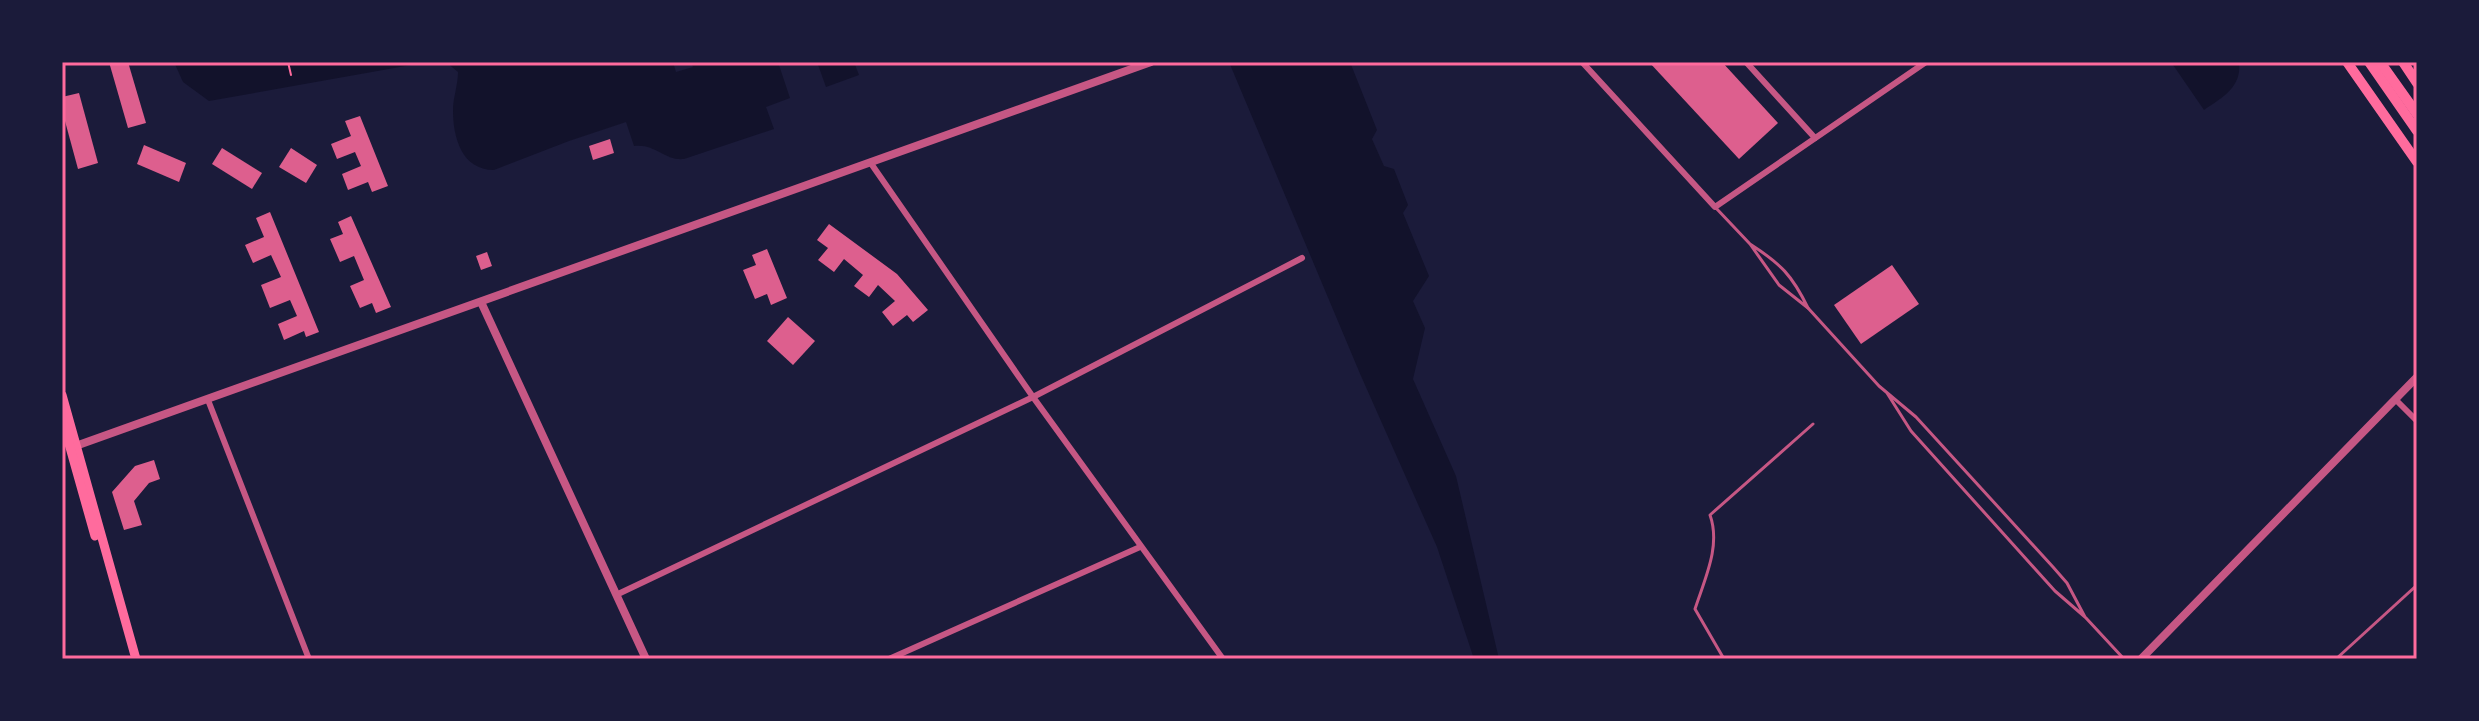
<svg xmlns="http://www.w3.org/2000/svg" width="2479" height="721" viewBox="0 0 2479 721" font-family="'Sofia Sans Condensed',sans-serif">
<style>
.water{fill:#12122b}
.building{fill:#dd5f8e}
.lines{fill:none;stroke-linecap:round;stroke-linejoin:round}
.path{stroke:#ff6b9d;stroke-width:2}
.service{stroke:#c65784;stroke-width:3}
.minor{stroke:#c65784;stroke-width:6}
.tertiary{stroke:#c65784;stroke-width:8}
.secondary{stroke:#ff6b9d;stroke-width:9}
.primary{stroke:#ff6b9d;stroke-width:10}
.neatline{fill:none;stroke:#ff6b9d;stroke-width:3}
</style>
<rect width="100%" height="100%" fill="#1b1b3a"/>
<g class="water">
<path d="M174 62H428L209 101 183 82Z"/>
<path d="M446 62H673L676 72 693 67 691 62H778L790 98 766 107 774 129 684 159C665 161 655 143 634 146L626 122 569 141 494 170C462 170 453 138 453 110 453 98 458 85 458 72Z"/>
<path d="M817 62H854L859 75 826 87Z"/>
<path d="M1229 62H1350L1377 130 1372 139 1384 166 1394 169 1408 205 1403 213 1429 276 1413 301 1425 328 1413 379 1456 476 1499 659H1474L1437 547 1361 376Z"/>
<path d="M2171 62H2239C2242 87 2223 97 2204 110Z"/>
</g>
<g class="building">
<path d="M109 62H128L146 123 128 128Z"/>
<path d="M1649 62H1722L1778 123 1739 159Z"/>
<path d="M79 93 98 163 78 169 62 110V97Z"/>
<path d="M360 116 388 186 372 192 368 182 348 190 342 174 361 166 355 152 337 159 331 144 351 136 345 121Z"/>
<path d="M610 139 614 153 593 160 589 146Z"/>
<path d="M144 145 186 163 179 182 137 164Z"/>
<path d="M222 148 262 173 252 189 212 164Z"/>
<path d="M291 148 317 165 306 183 279 167Z"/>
<path d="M270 212 319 332 306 337 304 331 284 340 278 324 297 316 290 300 270 308 261 285 281 277 271 255 253 263 245 245 264 237 256 218Z"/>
<path d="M351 216 391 307 376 313 372 303 360 308 350 286 364 280 354 256 340 262 330 239 343 234 338 222Z"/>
<path d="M829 224 897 274 928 310 913 322 907 315 893 326 882 312 895 301 878 285 869 297 854 286 863 275 844 259 834 272 818 260 828 248 817 240Z"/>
<path d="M767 249 787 298 771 305 767 294 755 299 743 270 756 265 752 255Z"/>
<path d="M487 252 492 266 481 270 476 256Z"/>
<path d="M1892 265 1919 304 1861 344 1834 305Z"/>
<path d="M788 317 815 341 793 365 767 341Z"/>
<path d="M154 460 160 479 149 483 134 501 142 525 124 530 112 492 135 466Z"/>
</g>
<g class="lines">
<g class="path">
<path d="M288 62 291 75"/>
<path d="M817 63 819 62"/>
</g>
<g class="service">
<path d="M1715 207 1750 244 1779 285 1808 308C1792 275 1781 264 1750 244"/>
<path d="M1808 308 1879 386 1916 417 2053 567 2067 583 2085 617 2055 591 1911 431 1887 393"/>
<path d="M2086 618 2124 659"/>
<path d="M495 659H496"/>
<path d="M1724 659 1695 609C1705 578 1721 546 1710 515L1813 424"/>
<path d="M2336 659 2417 585"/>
</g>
<g class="minor">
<path d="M1582 62 1715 207 1926 62"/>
<path d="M1746 62 1815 138"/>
<path d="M870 162 1033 397 1223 659"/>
<path d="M2395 399 2417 421"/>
<path d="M208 400 309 659"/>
<path d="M616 595 1033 397 1302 258"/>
<path d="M889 659 1140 547"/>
</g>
<g class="tertiary">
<path d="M481 302 646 659"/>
<path d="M70 448 1151 62"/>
<path d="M2141 659 2417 377"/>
</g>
<g class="secondary">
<path d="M62 395 136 659"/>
<path d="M62 419 95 536"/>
</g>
<g class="primary">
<path d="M2347 62 2417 162"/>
<path d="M2369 62 2417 131"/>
<path d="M2380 62 2417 114"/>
<path d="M2403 62 2417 83"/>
</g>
</g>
<rect width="2479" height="721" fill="none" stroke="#1b1b3a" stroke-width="128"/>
<rect x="64" y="64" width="2351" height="593" class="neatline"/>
</svg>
